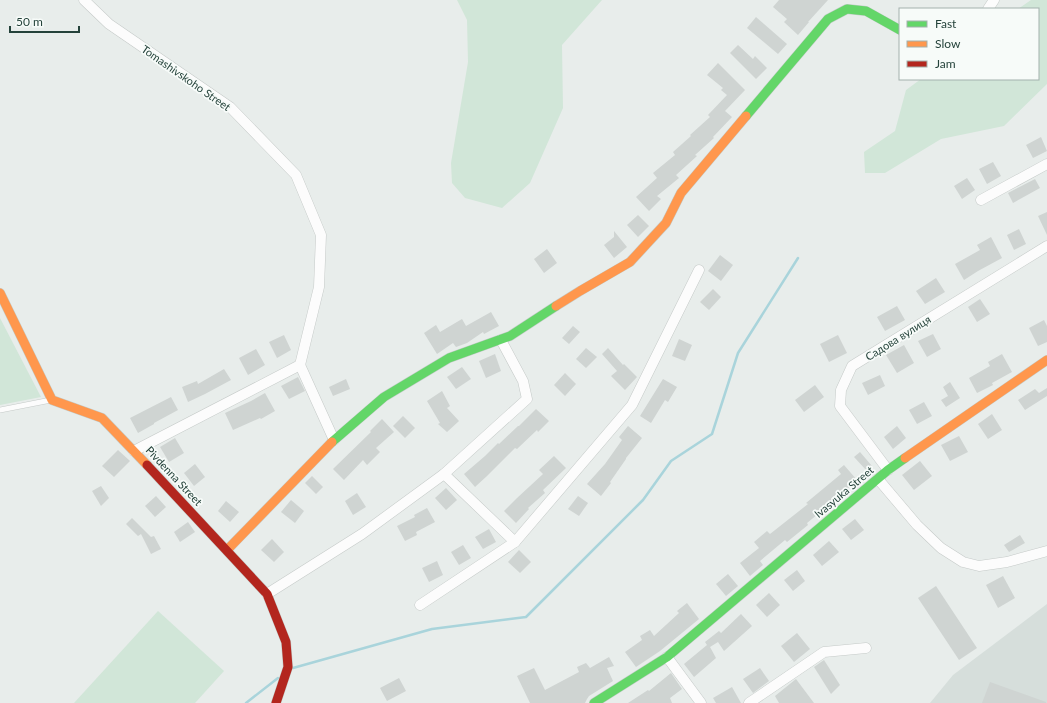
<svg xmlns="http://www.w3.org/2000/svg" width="1047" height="703" viewBox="0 0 1047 703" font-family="Lato,sans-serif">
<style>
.built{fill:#d6dedb}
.green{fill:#d1e6d8}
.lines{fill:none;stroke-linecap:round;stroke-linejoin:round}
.stream{stroke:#a9d4db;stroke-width:2.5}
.building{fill:#cfd4d2}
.lane-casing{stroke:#c5cac8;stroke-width:6}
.street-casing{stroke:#c5cac8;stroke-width:11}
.fast-casing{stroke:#c3cbc8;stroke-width:10}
.slow-casing{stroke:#c3cbc8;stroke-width:10}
.jam-casing{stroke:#c3cbc8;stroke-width:10}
.lane{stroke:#fcfcfc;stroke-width:5}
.street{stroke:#fcfcfc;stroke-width:10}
.fast{stroke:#63d668;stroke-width:9}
.slow{stroke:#ff974d;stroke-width:9}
.jam{stroke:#b3261e;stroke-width:9}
.labels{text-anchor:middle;stroke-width:3.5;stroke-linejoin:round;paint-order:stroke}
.street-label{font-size:11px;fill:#24423a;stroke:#f7fbf9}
</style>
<rect width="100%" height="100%" fill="#e8edeb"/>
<path class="built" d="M1047 604V703H930L953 675Z"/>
<g class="green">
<path d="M457 0H602L562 45 563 108 530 183 502 208 465 198 452 183 451 163 468 62 467 20Z"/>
<path d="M1031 0H1047V84L1004 126 941 139 885 173H865L864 152 895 131 906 90 921 79H1038V9H1018Z"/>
<path d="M0 318 41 397 0 405Z"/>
<path d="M158 611 224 671 195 703H74Z"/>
</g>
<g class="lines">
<g class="stream">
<path d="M293 668 432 629 526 617 643 500 671 461 712 434 738 353 798 258"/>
<path d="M246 703 278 678"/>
</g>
</g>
<g class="building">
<path d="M779 0H828L808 22H809L798 35 784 22 787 19 773 7Z"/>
<path d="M756 17 787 44 778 54 747 28Z"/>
<path d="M738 45 753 59 755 56 767 68 756 79 730 53Z"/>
<path d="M718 63 745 90 725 111 732 117 713 137 714 138 695 155 697 156 676 175 679 178 657 196 661 199 649 211 636 197 657 178 653 173 675 155 673 152 691 136 690 135 710 117 708 115 727 95 721 90 723 88 707 75Z"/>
<path d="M1041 137 1047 151 1033 158 1026 145Z"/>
<path d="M993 162 1001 176 987 184 979 169Z"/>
<path d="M967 178 975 190 962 199 954 186Z"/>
<path d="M1035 179 1040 188 1013 203 1008 193Z"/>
<path d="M1047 212V235L1038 216Z"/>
<path d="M638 215 649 226 638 237 627 225Z"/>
<path d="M1019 229 1026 244 1014 250 1007 235Z"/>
<path d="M614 231 627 247 614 258 604 245 614 237Z"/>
<path d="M991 237 1002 258 978 271 964 280 955 264 980 250 977 245Z"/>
<path d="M547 249 557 263 544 273 534 259Z"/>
<path d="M720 255 733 265 721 281 708 271Z"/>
<path d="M936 278 945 292 925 304 916 291Z"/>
<path d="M713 289 721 297 709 310 700 302Z"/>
<path d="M980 299 990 314 977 322 968 307Z"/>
<path d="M897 306 905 320 885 331 877 317Z"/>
<path d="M491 312 499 326 484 334 483 332 467 343 456 347 453 343 437 354 424 333 436 325 440 332 462 319 466 326Z"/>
<path d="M1044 320 1047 326V342L1038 346 1029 328Z"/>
<path d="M573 326 580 332 569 344 562 338Z"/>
<path d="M933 334 941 349 927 357 918 341Z"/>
<path d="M284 335 291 350 277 358 269 342Z"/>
<path d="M838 335 847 353 829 362 820 344Z"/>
<path d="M679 339 692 345 685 361 672 356Z"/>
<path d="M904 345 914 363 897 373 886 355Z"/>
<path d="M586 348 597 357 586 368 576 359Z"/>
<path d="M608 348 623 365 624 364 637 377 625 390 611 376 617 371 602 354Z"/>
<path d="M256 349 265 365 248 375 239 358Z"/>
<path d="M495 354 501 371 486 378 479 361Z"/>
<path d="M1002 354 1012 372 992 383 993 385 977 393 969 378 990 366 988 362Z"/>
<path d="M462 367 471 379 456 389 447 377Z"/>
<path d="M224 369 231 380 205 394 188 402 182 387 197 381 198 384Z"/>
<path d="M565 373 576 384 565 396 554 385Z"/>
<path d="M880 375 885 386 868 395 862 383Z"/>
<path d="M298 377 305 391 289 399 281 386Z"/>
<path d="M346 379 350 389 333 396 329 387Z"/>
<path d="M663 379 677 387 668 402 665 400 651 423 640 416Z"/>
<path d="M950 382 960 398 946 407 941 400 948 396 943 387Z"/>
<path d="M815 385 824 397 804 412 795 400Z"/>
<path d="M1047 388V396L1025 410 1018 400 1035 389 1039 393Z"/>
<path d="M442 391 450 406 447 408 459 421 447 432 438 424 440 423 427 401Z"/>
<path d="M265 393 275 411 261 419 260 418 233 430 225 413 251 401Z"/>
<path d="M171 397 178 410 154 423V424L138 433 130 418Z"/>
<path d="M924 402 932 416 917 424 909 410Z"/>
<path d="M536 409 549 421 538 432 537 430 517 449 515 448 487 476 475 487 464 474 485 456 498 443 499 444 518 426H519Z"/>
<path d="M992 414 1002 430 988 439 978 424Z"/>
<path d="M403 416 415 428 405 438 393 426Z"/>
<path d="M382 419 394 432 376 448 380 452 367 465 363 460 344 480 333 469 371 432 370 431Z"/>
<path d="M628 426 642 438 626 458V459L610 482 611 483 601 496 587 484 605 464 622 440 619 437Z"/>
<path d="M897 426 906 438 893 449 884 437Z"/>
<path d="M959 436 968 452 950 461 941 445Z"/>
<path d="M175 438 184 453 169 462 160 447Z"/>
<path d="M118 450 130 461 114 477 102 466Z"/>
<path d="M860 452 872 466 867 471 854 457Z"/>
<path d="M554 456 566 468 543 490 545 493 528 508 529 509 516 523 504 511 517 498 543 474 539 470Z"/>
<path d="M920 461 932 476 914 490 902 475Z"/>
<path d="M195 464 205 477 194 486 184 473Z"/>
<path d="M844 465 857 480 844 492V493L807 523 808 525 787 542 785 540 760 561 763 565 750 576 740 563 759 548 754 542 767 531 770 534 808 504 806 503 841 474 838 470Z"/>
<path d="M312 476 323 487 316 494 305 483Z"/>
<path d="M101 486 109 498 101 506 92 491Z"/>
<path d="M446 488 457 500 446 510 435 498Z"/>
<path d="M357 493 366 507 353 515 345 501Z"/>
<path d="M156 496 166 507 155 517 145 506Z"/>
<path d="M578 496 588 503 579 516 568 509Z"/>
<path d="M291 500 304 511 295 523 281 512Z"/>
<path d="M226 501 239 512 230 522 218 511Z"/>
<path d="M427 508 435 522 416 532 417 535 405 541 397 526 415 517 414 515Z"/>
<path d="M132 518 151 537 154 536 161 549 151 554 141 534 138 536 126 524Z"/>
<path d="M855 519 864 530 851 540 842 529Z"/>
<path d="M188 522 195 532 180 542 174 532Z"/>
<path d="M489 529 496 542 483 549 475 537Z"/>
<path d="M1020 535 1025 543 1009 552 1004 545Z"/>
<path d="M272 539 284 552 274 562 261 550Z"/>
<path d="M829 541 839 552 822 566 813 555Z"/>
<path d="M463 545 471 558 459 565 451 552Z"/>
<path d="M519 550 531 562 520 573 508 562Z"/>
<path d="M437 561 443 575 429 582 422 568Z"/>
<path d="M797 570 805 581 793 591 784 580Z"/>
<path d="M728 574 738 586 726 596 716 584Z"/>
<path d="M1003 576 1015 598 998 608 986 585Z"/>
<path d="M936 586 977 648 959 660 918 598Z"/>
<path d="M769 593 780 605 767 617 756 605Z"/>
<path d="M687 603 699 619 660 651 636 667 625 652 642 640 640 636 650 630 654 636 679 613 677 611Z"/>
<path d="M741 614 752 626 724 651 718 642 710 647 716 658 694 677 684 664 707 645 705 642 719 631 721 633Z"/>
<path d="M797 633 810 649 794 662 781 646Z"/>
<path d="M609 657 614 666 607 668 613 681 589 696 587 699 585 703H530L517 676 534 668 545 690 579 672 577 667 586 663 590 668Z"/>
<path d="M824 660 840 685 831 694 814 667Z"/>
<path d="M760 668 769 681 753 693 743 679Z"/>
<path d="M671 673 682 689 670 698 672 703H628L648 690 649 691Z"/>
<path d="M399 678 406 691 387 701 380 688Z"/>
<path d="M796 679 814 703H779L775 696Z"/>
<path d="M990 682 1046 702V703H982Z"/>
<path d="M732 687 741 703H716L713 698Z"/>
</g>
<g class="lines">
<defs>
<path id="lane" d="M0 410 51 400"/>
<g id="street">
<path d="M84 0 109 24 230 107 296 175 321 235 319 287 300 365"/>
<path d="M988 9 994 0"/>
<path d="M981 200 1047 164"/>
<path d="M300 365 334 440"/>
<path d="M134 451 300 365"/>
<path d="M888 470 840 406 841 390 852 366 1047 246"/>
<path d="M444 474 515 542"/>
<path d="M878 479 917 525 941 548 963 562 979 566 1007 562 1047 551"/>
<path d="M267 594 362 534 444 474 527 399 523 381 501 340"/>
<path d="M420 605 515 542 632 405 699 270"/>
<path d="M667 657 701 703"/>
<path d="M749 703 824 652 866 648"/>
</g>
<g id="fast">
<path d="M746 116 828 19 847 9 866 11 900 30"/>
<path d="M332 442 384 397 449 358 510 336 556 306"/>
<path d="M594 703 667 657 888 470 905 458"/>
</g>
<g id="slow">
<path d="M0 293 52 400 102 418 147 465"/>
<path d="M556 306 580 291 630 262 666 223 681 193 746 116"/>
<path d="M905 458 1047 360"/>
<path d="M227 550 332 442"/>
</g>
<path id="jam" d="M147 465 267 594 286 642 288 667 276 703"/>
</defs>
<use href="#lane" class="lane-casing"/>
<use href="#street" class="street-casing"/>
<use href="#fast" class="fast-casing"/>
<use href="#slow" class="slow-casing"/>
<use href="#jam" class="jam-casing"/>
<use href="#lane" class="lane"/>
<use href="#street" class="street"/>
<use href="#fast" class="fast"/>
<use href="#slow" class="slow"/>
<use href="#jam" class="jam"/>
</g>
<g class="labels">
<g class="street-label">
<text transform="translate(186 78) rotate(35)" y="4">Tomashivskoho Street</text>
<text transform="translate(898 338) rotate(-32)" y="4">Садова вулиця</text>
<text transform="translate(174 476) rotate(47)" y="4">Pivdenna Street</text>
<text transform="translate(844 492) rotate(-40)" y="4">Ivasyuka Street</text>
</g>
</g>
<rect x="899" y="8" width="140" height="72" fill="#f7fbf9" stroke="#a3b1ad"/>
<rect x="907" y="21" width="20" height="6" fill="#63d668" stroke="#a3b1ad"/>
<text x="935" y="28" font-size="12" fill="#24423a">Fast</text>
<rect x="907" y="41" width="20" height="6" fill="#ff974d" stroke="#a3b1ad"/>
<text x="935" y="48" font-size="12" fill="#24423a">Slow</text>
<rect x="907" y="61" width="20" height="6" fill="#b3261e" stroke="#a3b1ad"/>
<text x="935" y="68" font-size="12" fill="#24423a">Jam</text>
<path d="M10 26v6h69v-6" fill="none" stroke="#24423a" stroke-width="2"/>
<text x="16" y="26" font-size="12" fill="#24423a" stroke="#f7fbf9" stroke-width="3" paint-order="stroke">50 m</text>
</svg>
